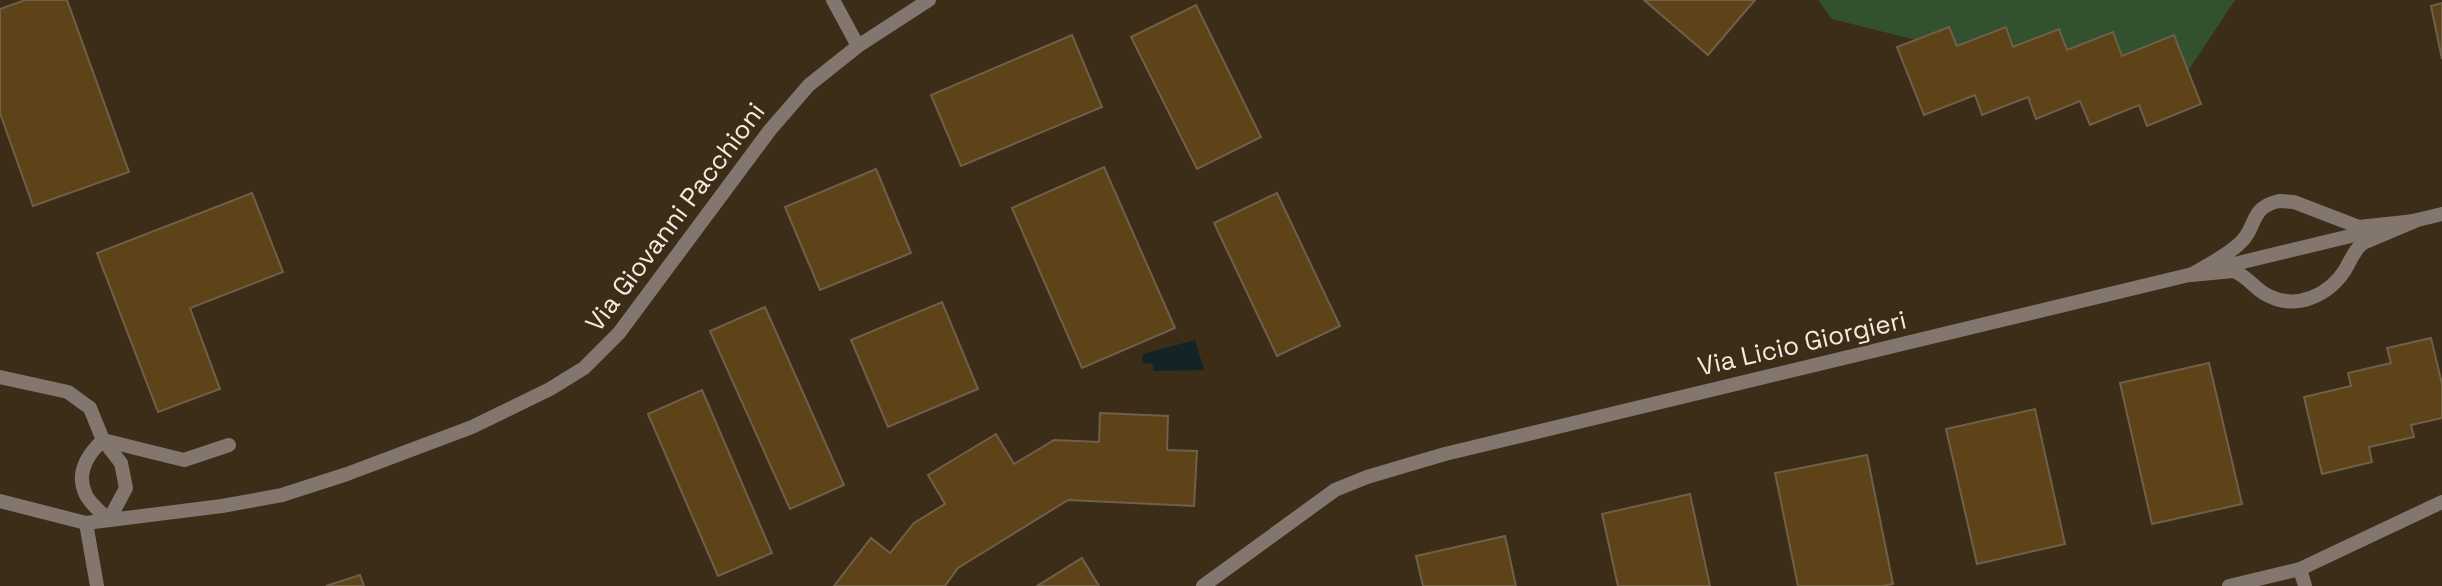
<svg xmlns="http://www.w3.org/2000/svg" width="2442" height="586" viewBox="0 0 2442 586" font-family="'Space Grotesk',sans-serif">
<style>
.green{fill:#32512e}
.water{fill:#132426}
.building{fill:#5e4319;stroke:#705f49;stroke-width:2}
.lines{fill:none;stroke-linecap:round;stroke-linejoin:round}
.service{stroke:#82766f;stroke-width:14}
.minor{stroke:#82766f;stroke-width:14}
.labels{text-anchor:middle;stroke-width:6;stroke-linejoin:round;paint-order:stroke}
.street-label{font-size:26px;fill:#f4eadd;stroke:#3c2d18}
</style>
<rect width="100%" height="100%" fill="#3c2d18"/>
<path class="green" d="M1818 0H2235L2167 103 1832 19Z"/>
<path class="water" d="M1195 340 1204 370 1154 371 1152 363 1144 364 1142 361 1143 354Z"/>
<g class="building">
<path d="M25 0H67L129 172 33 206 0 113V9Z"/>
<path d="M1644 0H1755L1708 55Z"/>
<path d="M2442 3V59L2431 6Z"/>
<path d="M1196 5 1261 137 1197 169 1131 37Z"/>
<path d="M1949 27 1957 46 2006 27 2013 47 2059 29 2067 50 2113 32 2122 56 2174 35 2201 104 2147 126 2139 105 2090 125 2080 101 2036 119 2028 97 1982 115 1975 95 1924 115 1897 47Z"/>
<path d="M1072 35 1102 107 961 166 931 95Z"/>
<path d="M1104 167 1175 328 1082 368 1012 208Z"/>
<path d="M876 169 911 253 820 290 785 207Z"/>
<path d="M252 193 283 272 190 308 220 389 158 412 97 253Z"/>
<path d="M1277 193 1340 326 1277 356 1214 223Z"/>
<path d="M942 302 978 389 888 427 851 340Z"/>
<path d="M765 307 844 485 790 509 710 331Z"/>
<path d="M2431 338 2442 384V418L2411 425 2414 437 2369 447 2372 462 2322 474 2304 397 2351 386 2348 373 2391 363 2387 348Z"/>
<path d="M2209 363 2242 504 2152 524 2120 383Z"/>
<path d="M702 390 772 553 718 576 648 414Z"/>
<path d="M2035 409 2065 544 1977 564 1946 429Z"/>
<path d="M1100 413 1168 416 1167 450 1197 451 1194 506 1068 500 958 568 945 586H834L871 538 890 553 914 523 945 504 928 475 996 434 1014 464 1054 440 1099 442Z"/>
<path d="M1867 455 1893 584 1882 586H1798L1775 473Z"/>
<path d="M1690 494 1710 586H1618L1602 514Z"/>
<path d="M1505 536 1516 586H1423L1416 556Z"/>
<path d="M1082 558 1099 586H1037Z"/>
<path d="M360 575 364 586H326Z"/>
</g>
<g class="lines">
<g class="service">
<path d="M833 0 858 46"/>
<path d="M2279 201 2294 202 2359 227 2415 221 2363 243C2354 250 2351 260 2345 270 2329 295 2297 310 2269 296 2255 290 2247 275 2233 271L2191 275C2207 265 2225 257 2239 244 2258 228 2248 208 2279 201Z"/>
<path d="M0 377 68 392 90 408 103 440 184 460 229 445"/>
<path d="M103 440 121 463 126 488 109 520C102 513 90 504 86 495 75 473 88 454 103 440Z"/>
</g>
<g class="minor">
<path d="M0 501 86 523 222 506 282 495 347 474 472 427 550 389 584 368 619 333 770 130 809 85 858 46 929 0"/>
<path d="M86 523 97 586"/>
<path d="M2300 569 2305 586"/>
<path d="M1203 586 1335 490 1367 477 1445 454 2442 214"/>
<path d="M2229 586 2300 569 2442 502"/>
</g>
</g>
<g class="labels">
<g class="street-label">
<text transform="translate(675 217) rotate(-53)" y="9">Via Giovanni Pacchioni</text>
<text transform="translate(1802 343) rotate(-13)" y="9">Via Licio Giorgieri</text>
</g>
</g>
</svg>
